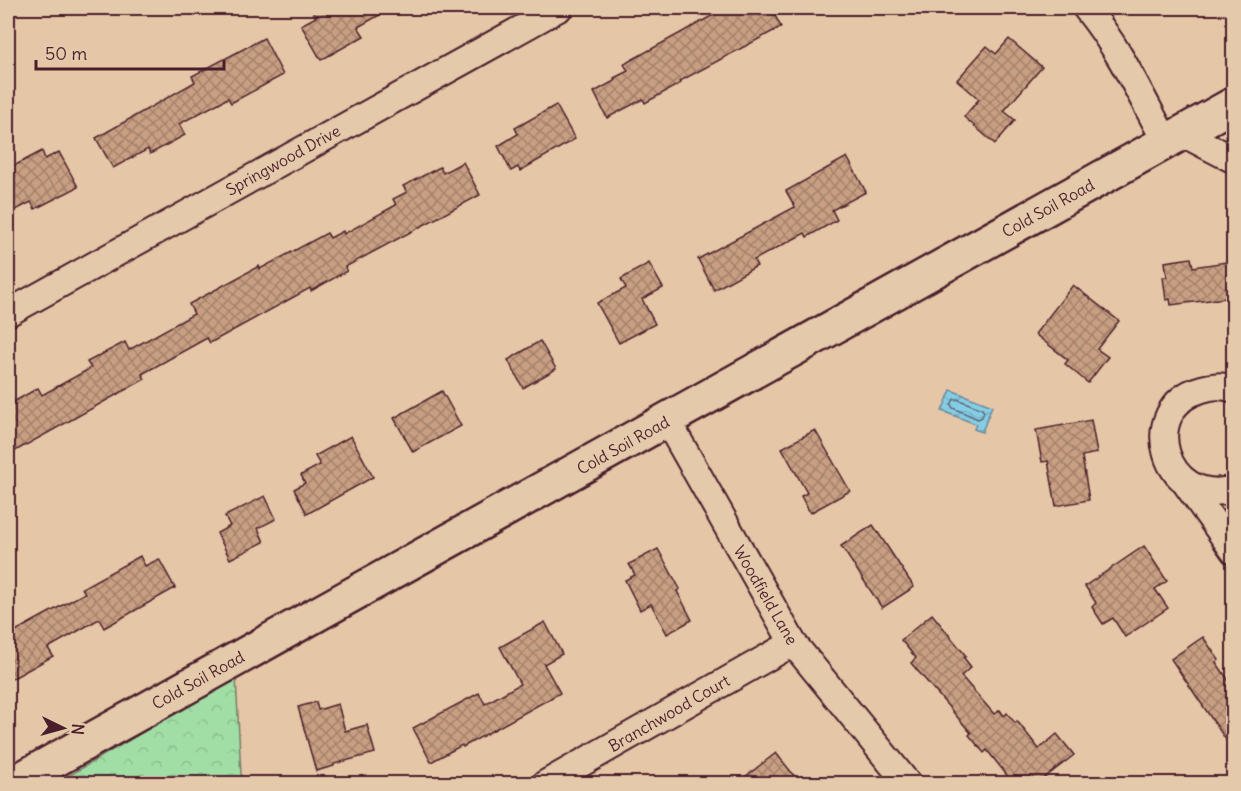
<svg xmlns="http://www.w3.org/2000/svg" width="1241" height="791" viewBox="0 0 1241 791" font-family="Delius,sans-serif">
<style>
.forest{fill:url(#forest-crowns);stroke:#767e68;stroke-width:1.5}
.water{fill:url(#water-waves);stroke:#6d889b;stroke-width:1.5}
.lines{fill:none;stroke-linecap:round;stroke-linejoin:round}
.shore{stroke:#616575;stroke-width:1.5}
.building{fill:url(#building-cross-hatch);stroke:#4a1f2b;stroke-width:1.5}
.street-casing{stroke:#4a1f2b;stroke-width:30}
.secondary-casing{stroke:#4a1f2b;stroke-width:38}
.street{stroke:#e4c9ab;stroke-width:26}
.secondary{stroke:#e4c9ab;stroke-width:33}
.labels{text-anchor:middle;stroke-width:4.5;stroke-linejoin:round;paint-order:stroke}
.street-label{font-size:16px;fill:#4a1f2b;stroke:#e4c9ab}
</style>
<defs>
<pattern id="forest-crowns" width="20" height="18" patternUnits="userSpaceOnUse" patternTransform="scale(1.5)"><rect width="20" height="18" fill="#a1dea5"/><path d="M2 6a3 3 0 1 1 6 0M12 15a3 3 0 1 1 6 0" fill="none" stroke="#8cbe8e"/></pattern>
<pattern id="water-waves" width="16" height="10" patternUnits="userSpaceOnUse" patternTransform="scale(1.5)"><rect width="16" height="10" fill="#84cee5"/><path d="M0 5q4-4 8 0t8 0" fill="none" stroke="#74b0c5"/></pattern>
<pattern id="building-cross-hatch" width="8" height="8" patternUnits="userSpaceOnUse" patternTransform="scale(1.5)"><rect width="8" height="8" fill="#c89f82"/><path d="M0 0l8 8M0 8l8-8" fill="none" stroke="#a4816b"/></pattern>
</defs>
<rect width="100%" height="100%" fill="#e5c7a7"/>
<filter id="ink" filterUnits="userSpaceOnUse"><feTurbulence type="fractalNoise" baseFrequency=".0167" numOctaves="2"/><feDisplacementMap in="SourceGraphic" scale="12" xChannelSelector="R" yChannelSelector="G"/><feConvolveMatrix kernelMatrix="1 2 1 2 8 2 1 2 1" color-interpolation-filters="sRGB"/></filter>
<g filter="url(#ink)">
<path class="forest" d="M236 677 241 775 253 783 55 784Z"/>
<path class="water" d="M951 390 992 406 982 432 974 429 976 424 942 411Z"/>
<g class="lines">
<path class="shore" d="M954 399H957L982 409 984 412 982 417 978 419 953 408 951 405Z"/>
</g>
<g class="building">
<path d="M310 8H392L358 27 364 36 321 60 301 25 316 17Z"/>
<path d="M726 8H771L781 27 680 81 681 83 645 103 643 99 607 118 594 92 616 80 614 78 628 71 624 64Z"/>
<path d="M264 38 283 75 231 103 228 98 179 124 185 135 150 154 148 149 113 168 96 138 195 82 192 76Z"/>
<path d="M1009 39 1042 67 1004 111 1015 120 995 144 964 117 979 99 957 80 987 46 996 54Z"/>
<path d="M556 105 575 139 520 171 518 167 511 171 498 146 518 134 515 128Z"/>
<path d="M42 151 45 159 59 152 78 187 35 209 31 202 8 214V169Z"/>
<path d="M847 157 866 192 832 210 837 220 807 237 805 233 754 260 757 266 714 290 698 259 795 207 786 191Z"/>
<path d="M463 162 480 195 345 267 347 271 311 291 310 288 210 343 207 338 142 374 145 379 8 455V405L38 388 42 395 91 368 87 362 125 342 129 350 194 314 189 304 259 266 260 269 327 233 330 238 343 231 344 234 396 205 393 199 407 192 403 186 440 167 443 173Z"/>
<path d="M1191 258 1193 267 1233 261V297L1171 305 1170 299 1166 300 1163 277H1167L1165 262Z"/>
<path d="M649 263 663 288 642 299 655 324 619 343 597 303 626 288 621 279Z"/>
<path d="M1073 285 1119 321 1097 349 1108 357 1088 383 1065 364 1068 360 1035 334Z"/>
<path d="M540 341 556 369 523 388 508 360Z"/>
<path d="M442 391 461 426 413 452 394 418Z"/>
<path d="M1091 420 1097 453 1082 456 1089 500 1056 506 1048 461 1042 462 1036 430Z"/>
<path d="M815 430 850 491 810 513 801 496 807 493 782 448Z"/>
<path d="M351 436 373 477 307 514 294 489 305 483 301 475 320 465 315 456Z"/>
<path d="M265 496 276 519 258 528 264 542 230 559 217 533 230 526 225 516Z"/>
<path d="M873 525 914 587 882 608 841 546Z"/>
<path d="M1144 546 1167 581 1155 589 1168 608 1125 637 1113 618 1103 624 1092 607 1096 603 1085 586Z"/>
<path d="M658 549 680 589 677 591 692 620 667 634 651 604 640 610 625 580 635 575 629 564Z"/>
<path d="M140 556 145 566 159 559 175 588 104 628 99 619 48 648 53 656 8 681V635L85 593 82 588Z"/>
<path d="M932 614 966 656 964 658 971 667 961 676 994 714 1000 710 1004 716 1007 713 1015 723 1017 721 1039 749 1057 734 1074 755 1038 783H1013L987 750 984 753 969 735 971 733 911 663 916 658 901 640Z"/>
<path d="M545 622 562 654 544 664 560 693 463 747 462 745 431 762 413 728 479 693 485 704 520 684 500 647Z"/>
<path d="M1203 637 1219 660 1216 662 1233 687V750L1171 659Z"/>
<path d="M316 702 318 710 338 704 345 731 367 725 375 753 334 764V766L316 771 298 707Z"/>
<path d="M776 753 800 783H737Z"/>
</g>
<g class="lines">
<defs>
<g id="street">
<path d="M1086 8C1119 48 1141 96 1166 142"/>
<path d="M1182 133 1234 160"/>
<path d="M8 313 559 8"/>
<path d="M1234 389C1222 385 1213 386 1202 389 1136 407 1163 509 1234 489"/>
<path d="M667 420 793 643 908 784"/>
<path d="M1185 482 1234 551"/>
<path d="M545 784 793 643"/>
</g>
<path id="secondary" d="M12 784 1234 104"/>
</defs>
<use href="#street" class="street-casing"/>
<use href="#secondary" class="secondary-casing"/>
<use href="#street" class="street"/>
<use href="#secondary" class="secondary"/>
</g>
</g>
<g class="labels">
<g class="street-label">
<text transform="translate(283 160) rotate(-29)" y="6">Springwood Drive</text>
<text transform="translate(1048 208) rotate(-29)" y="6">Cold Soil Road</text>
<text transform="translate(623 445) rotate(-29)" y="6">Cold Soil Road</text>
<text transform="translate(766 595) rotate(60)" y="6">Woodfield Lane</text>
<text transform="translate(198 680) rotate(-29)" y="6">Cold Soil Road</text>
<text transform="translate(669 713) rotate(-30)" y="6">Branchwood Court</text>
</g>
</g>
<rect width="1241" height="791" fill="none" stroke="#e4c9ab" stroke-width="30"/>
<rect x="15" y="15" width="1211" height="761" fill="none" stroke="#4a1f2b" stroke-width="2" filter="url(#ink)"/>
<g transform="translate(63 728) rotate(95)" stroke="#e4c9ab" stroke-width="4.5" paint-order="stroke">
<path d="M0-4.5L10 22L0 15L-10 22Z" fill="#4a1f2b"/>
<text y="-9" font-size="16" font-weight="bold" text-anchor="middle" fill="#4a1f2b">N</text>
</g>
<path d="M36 60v9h188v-9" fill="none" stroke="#4a1f2b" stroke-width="3"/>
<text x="45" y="60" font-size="18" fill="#4a1f2b" stroke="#e4c9ab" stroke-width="4.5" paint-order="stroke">50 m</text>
</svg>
